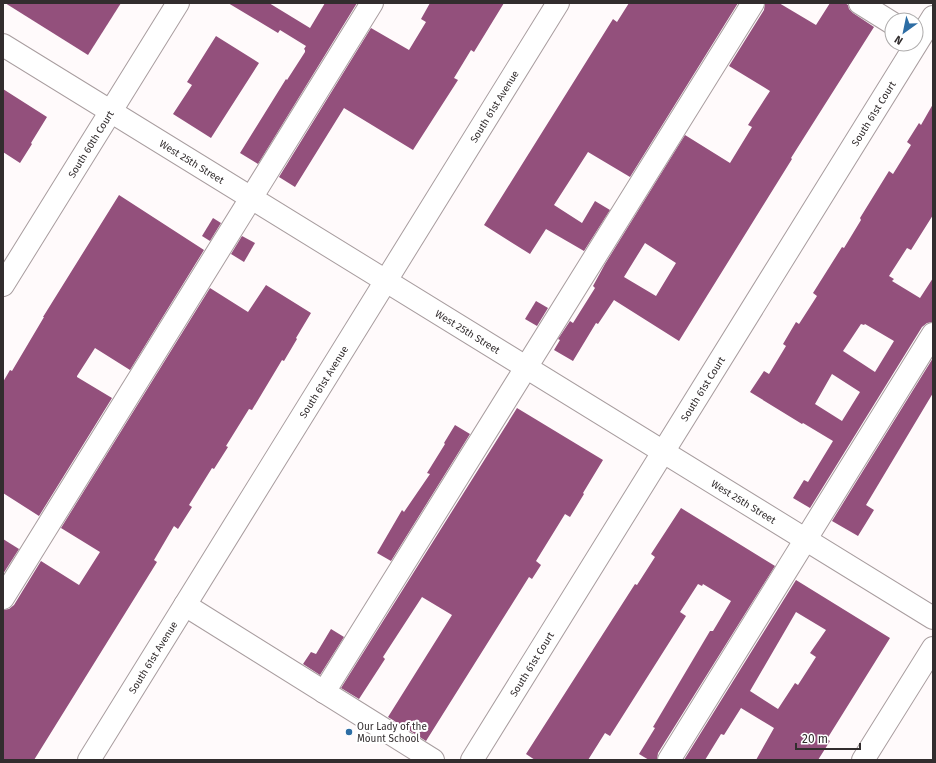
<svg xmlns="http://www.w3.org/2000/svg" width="936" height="763" viewBox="0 0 936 763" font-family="'Fira Sans',sans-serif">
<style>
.building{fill:#93507c;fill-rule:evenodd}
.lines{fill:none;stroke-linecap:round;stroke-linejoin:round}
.minor-casing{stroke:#a89d9f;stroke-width:24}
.minor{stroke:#fff;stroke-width:22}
.poi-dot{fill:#2d6da4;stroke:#fff;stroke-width:1.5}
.labels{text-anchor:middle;stroke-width:4;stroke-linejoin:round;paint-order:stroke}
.street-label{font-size:10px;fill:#322d2e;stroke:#fff}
.poi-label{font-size:10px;fill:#322d2e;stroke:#fff;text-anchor:start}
</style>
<rect width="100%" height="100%" fill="#fffafb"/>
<g class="building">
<path d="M5 3H121L88 55Z"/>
<path d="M228 3H269L310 28 325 3H357L258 164 240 153 286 79 287 80 305 52V50L304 49 306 46 280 30 278 33Z"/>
<path d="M430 3H504L474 52 471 50 454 78 458 80 413 150 344 108 295 187 279 177 371 28 409 50 426 22 421 19Z"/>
<path d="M629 3H738L630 177 588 152 572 177 554 205 582 223 595 201 610 210 584 251 546 229 530 254 484 225 613 19 617 22Z"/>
<path d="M765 3H779L816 25 830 3H845L848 5 849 9 853 13 874 27 791 158 792 159 679 341 614 300 598 324 596 323 573 361 554 350 560 340 558 339 570 321 573 323 595 288 593 286 605 264 685 135 730 163 752 127 748 125 770 91 729 66 764 10ZM645 243 676 263 656 296 624 277Z"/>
<path d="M216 36 259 63 211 138 173 114 192 85 187 82Z"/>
<path d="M3 89 47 117 31 143 32 144 20 163 3 152Z"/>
<path d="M933 104V215L911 250 907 248 889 276 894 279 892 281 920 298 933 278V322L927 323 922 327 810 508 793 498 804 480 808 482 833 441 803 423 802 424 750 392 764 371 769 374 786 346 783 344 796 322 799 324 817 296 813 293 842 247 844 248 861 220 860 218 889 171 893 174 911 145 907 142 919 123 921 125ZM861 324 864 325 865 324 894 341 875 372 843 351ZM832 374 860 392 842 421 815 404Z"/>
<path d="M119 195 204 250 130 370 95 348 77 376V377L112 398 39 516 3 493V382L10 370 12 371 44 317H43Z"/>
<path d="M213 218 221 223 210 241 202 236Z"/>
<path d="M242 236 255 243 244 262 231 254Z"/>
<path d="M266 285 311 313 296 338 297 339 284 361 282 360 252 410 249 409 226 446 228 447 214 469 212 468 189 505 192 507 178 529 174 526 154 560 157 562 34 760H3V610L9 609 14 605 41 561 79 585 100 552 61 528 210 288 248 312Z"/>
<path d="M536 301 548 308 537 326 525 319Z"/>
<path d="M933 358V393L866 505 874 510 858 536 832 521Z"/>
<path d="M517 408 603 460 583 493 584 494 570 517 565 514 536 561 541 565 532 579 529 577 426 741 388 717 452 615 422 597 383 657 385 659 359 699 341 688Z"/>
<path d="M455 425 470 434 391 561 377 553 402 510 404 512 430 474 427 473 445 444 444 443Z"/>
<path d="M681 508 775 566 658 753 657 760H649L639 754 655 728 653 727 710 631H713L731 601 703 584 702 586 698 584 680 612 686 616 610 736 605 733 588 760H535L526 754 635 584 637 585 655 557 651 554Z"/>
<path d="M3 539 19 549 3 574Z"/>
<path d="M796 580 890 638 827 739 830 741 818 760H756L774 728 741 708 724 735 721 734 705 760H684ZM796 612 826 630 810 653 816 657 798 685 795 683 778 709 750 691Z"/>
<path d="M331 629 344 637 320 675 303 664 311 652 316 654Z"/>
</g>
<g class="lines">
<defs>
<g id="minor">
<path d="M860 3 892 23"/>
<path id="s1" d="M3 45 933 618"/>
<path id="s2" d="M3 285 178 3"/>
<path d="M3 598 372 3"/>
<path d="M185 605 433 760"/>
<path d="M324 692 753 3"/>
<path id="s3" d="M89 760 558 3"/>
<path id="s4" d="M472 760 933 17"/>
<path d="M669 760 933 334"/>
<path d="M863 760 933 648"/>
</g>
</defs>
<use href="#minor" class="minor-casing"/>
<use href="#minor" class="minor"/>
</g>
<circle class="poi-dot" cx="349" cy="732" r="4"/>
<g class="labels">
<g class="street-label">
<text dy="4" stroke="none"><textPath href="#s3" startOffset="769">South 61st Avenue</textPath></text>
<text dy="4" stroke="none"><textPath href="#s4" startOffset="761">South 61st Court</textPath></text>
<text dy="4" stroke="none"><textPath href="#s2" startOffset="166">South 60th Court</textPath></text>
<text dy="4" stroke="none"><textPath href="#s1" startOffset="222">West 25th Street</textPath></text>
<text dy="4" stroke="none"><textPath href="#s1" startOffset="546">West 25th Street</textPath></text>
<text dy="4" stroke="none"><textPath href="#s3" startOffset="445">South 61st Avenue</textPath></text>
<text dy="4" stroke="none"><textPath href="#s4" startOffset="437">South 61st Court</textPath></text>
<text dy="4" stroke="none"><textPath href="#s1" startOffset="870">West 25th Street</textPath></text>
<text dy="4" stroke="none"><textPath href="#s3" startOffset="121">South 61st Avenue</textPath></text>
<text dy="4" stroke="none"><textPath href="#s4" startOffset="113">South 61st Court</textPath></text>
</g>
<g class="poi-label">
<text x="357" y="730">Our Lady of the<tspan x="357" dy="12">Mount School</tspan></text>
</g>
</g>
<rect width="936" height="763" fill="none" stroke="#322d2e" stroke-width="8"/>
<g transform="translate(904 32) rotate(213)"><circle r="19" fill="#ffffff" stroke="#adabab"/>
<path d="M0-3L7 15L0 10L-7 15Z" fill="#2d6da4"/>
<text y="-6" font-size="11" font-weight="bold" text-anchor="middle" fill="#322d2e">N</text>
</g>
<path d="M796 743v6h64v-6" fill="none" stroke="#322d2e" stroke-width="2"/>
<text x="802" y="743" font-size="12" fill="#322d2e" stroke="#ffffff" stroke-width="3" paint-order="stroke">20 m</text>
</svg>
